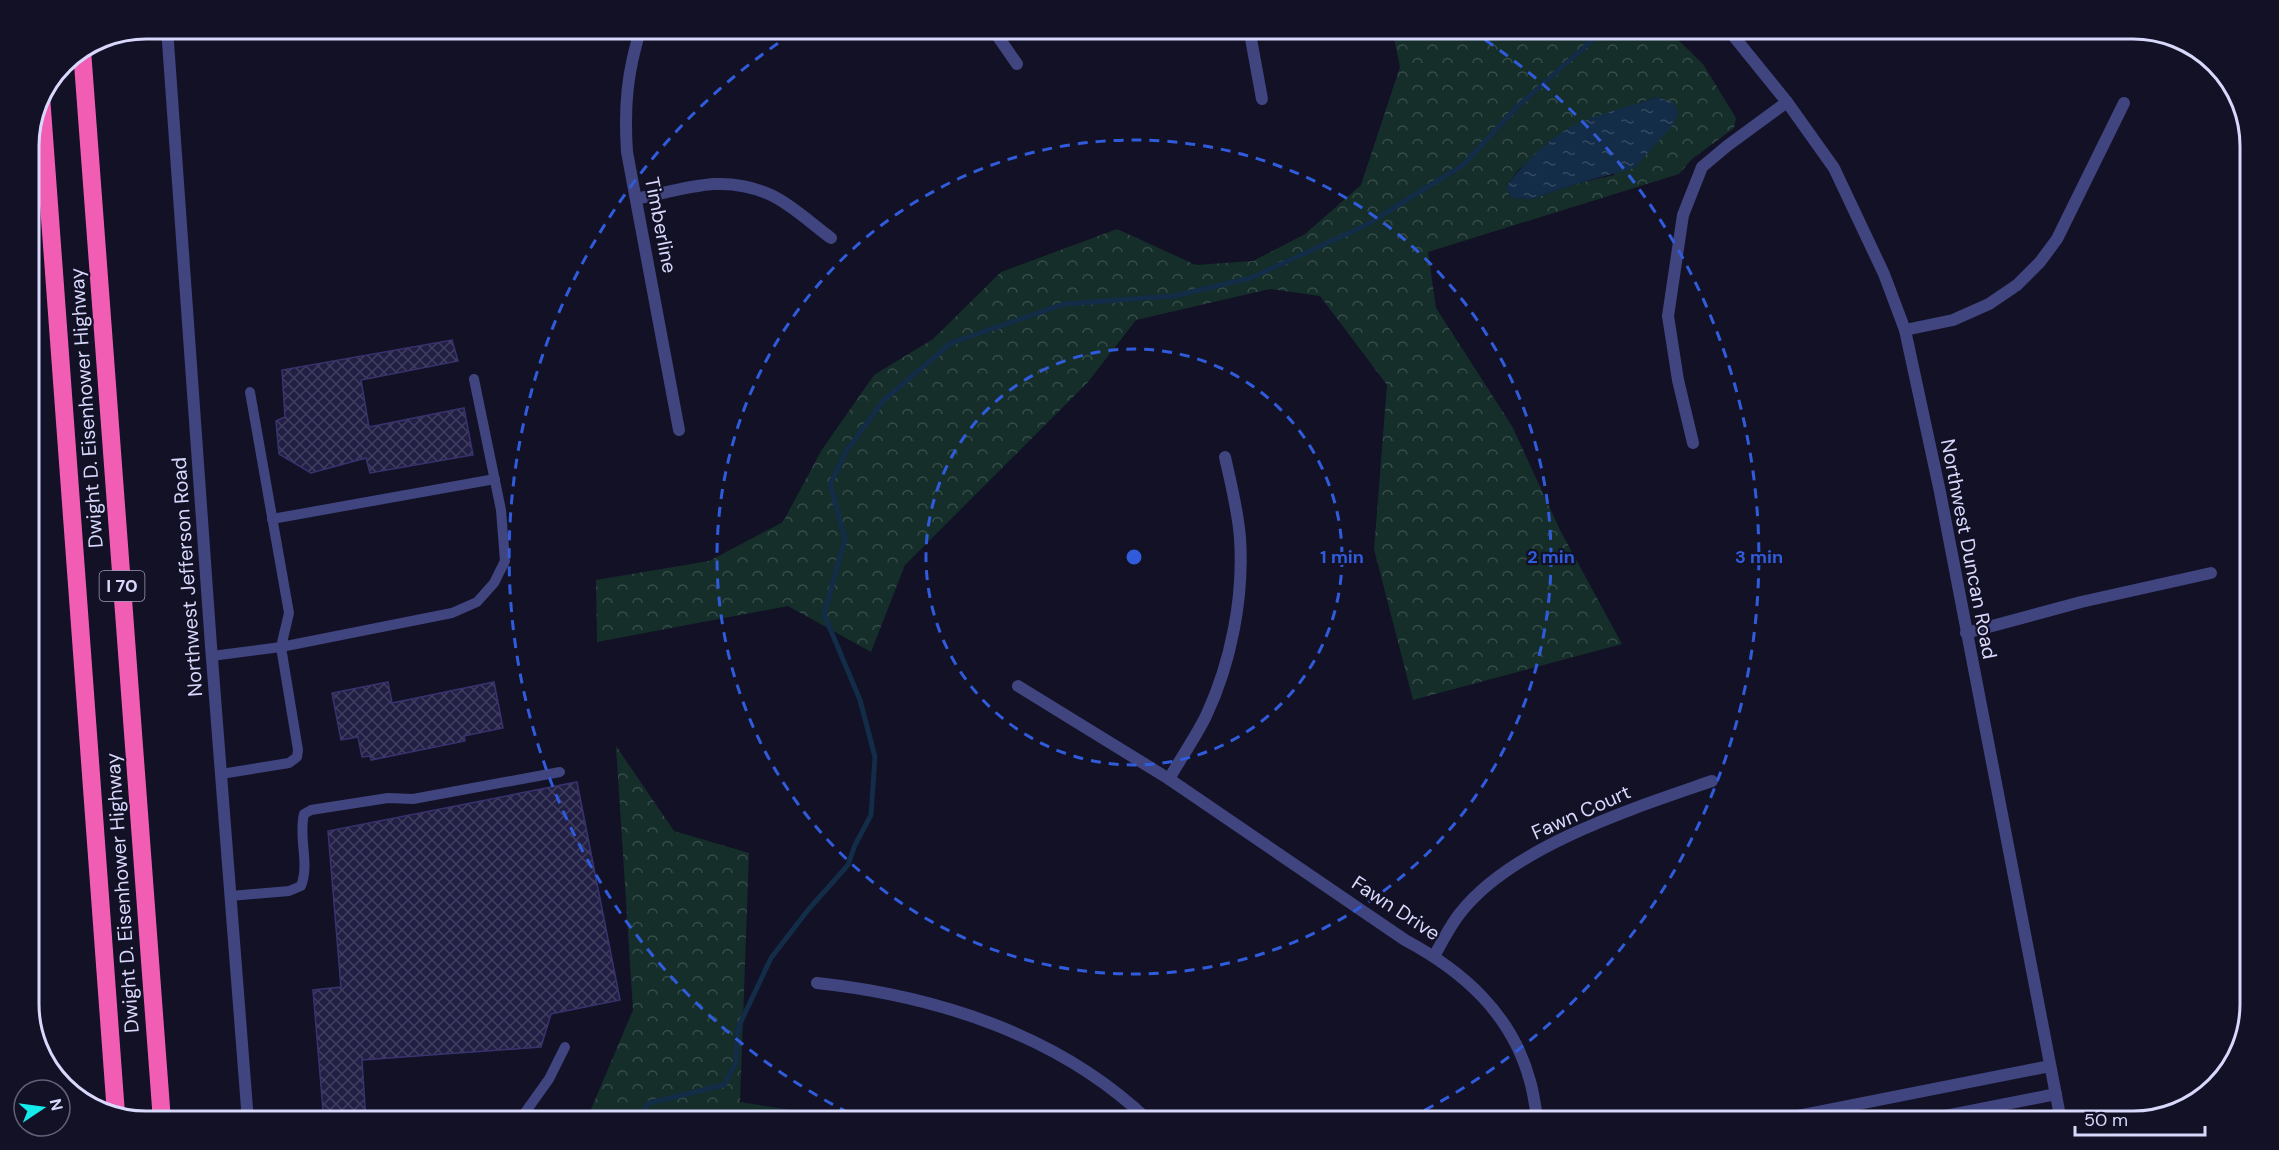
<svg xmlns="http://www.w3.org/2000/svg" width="2279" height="1150" viewBox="0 0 2279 1150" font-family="'DM Sans',sans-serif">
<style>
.forest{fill:url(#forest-crowns);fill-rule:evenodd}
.water{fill:url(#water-ripples)}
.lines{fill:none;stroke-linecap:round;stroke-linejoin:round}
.stream{stroke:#132c47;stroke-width:5}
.building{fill:url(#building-cross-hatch);stroke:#38336e;stroke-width:1.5}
.service{stroke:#40447f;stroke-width:10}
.minor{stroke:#40447f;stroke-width:12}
.tertiary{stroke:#40447f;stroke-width:12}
.motorway{stroke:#f15db3;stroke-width:18}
.ring{fill:none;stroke:#305cdc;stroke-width:3;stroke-dasharray:10 8}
.labels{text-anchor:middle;stroke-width:4.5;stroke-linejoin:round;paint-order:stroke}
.shield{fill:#121125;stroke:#9d9cbc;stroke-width:1.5}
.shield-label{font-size:18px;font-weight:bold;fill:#d8d8fc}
.street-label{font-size:20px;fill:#d8d8fc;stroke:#121125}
.rim{fill:none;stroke:#d8d8fc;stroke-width:3}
.centre{fill:#305cdc;stroke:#121125;stroke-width:3}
.ring-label{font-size:18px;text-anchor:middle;font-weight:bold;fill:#305cdc;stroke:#121125;stroke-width:4.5;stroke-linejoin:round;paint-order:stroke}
</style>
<defs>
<pattern id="forest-crowns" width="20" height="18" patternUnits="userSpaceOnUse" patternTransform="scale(1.5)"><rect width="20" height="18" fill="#152e2a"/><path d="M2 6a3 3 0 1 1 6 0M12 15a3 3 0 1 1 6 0" fill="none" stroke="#364c4a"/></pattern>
<pattern id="water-ripples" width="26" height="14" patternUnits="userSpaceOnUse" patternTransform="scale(1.5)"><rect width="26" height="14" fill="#132c47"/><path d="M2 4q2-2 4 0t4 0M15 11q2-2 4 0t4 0" fill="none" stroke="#354a62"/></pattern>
<pattern id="building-cross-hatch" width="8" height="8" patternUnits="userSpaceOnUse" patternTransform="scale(1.5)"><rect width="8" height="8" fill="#221f44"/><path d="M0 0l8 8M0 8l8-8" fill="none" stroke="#413f60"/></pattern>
</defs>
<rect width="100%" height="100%" fill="#121125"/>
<g class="forest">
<path d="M1392 29H1667L1703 64 1736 118 1734 128 1692 159 1679 174 1428 252 1436 308 1512 426 1560 530 1622 644 1413 700 1374 549 1387 385 1320 296 1270 289 1136 320 1088 382 905 565 871 652 788 606 597 642 596 580 709 561 783 522 821 451 874 375 933 339 1001 272 1117 229 1196 265 1253 261 1305 234 1361 185 1400 67ZM1657 97 1614 175 1579 183 1531 199 1511 198 1506 187 1519 169 1588 120Z"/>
<path d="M616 746 674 831 749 853 740 1102 859 1121H586L633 1010Z"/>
</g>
<path class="water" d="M1657 97 1674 103 1678 112 1674 124 1634 168 1579 183 1531 199 1511 198 1506 187C1520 168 1538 149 1558 135 1586 115 1625 109 1657 97Z"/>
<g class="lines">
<path class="stream" d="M638 1121 649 1103 724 1085 736 1063 738 1028 771 958 808 910 848 865 855 845 871 815 875 757 860 700 824 614 845 539 830 484 847 450 884 400 951 343 1064 304 1174 296 1251 278 1366 225 1463 165 1517 107 1606 28"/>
</g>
<g class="building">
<path d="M452 340 458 361 361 380 369 427 464 408 473 455 370 473 366 458 311 473 279 454 276 421 285 417 282 370Z"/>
<path d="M388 682 392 703 494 682 503 728 464 736 465 741 371 760 370 756 362 757 358 737 341 740 332 693Z"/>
<path d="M577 782 620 1000 551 1014 541 1047 362 1060 366 1122H324L313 990 341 987 328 831Z"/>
</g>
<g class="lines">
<g class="service">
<path d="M250 392 289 613 281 647 452 613 477 602 494 583 505 561 501 510 474 379"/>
<path d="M272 519 495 479"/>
<path d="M212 656 281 647 298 750 297 757 289 763 221 774"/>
<path d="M230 896 289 891 301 886C310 863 298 838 304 814L311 810 388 798 413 799 560 772"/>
<path d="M519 1121 549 1079 565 1047"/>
</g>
<g class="minor">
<path d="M167 28 211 646 248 1121"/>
<path d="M641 28C627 72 624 107 627 152L679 430"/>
<path d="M992 28 1017 64"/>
<path d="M1249 28 1262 99"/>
<path d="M636 199C685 189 723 173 771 195 791 204 813 225 831 238"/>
<path d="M1905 330 1953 320 1989 304 2017 285 2040 262 2057 239 2124 103"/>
<path d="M1693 443 1678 380 1668 316 1683 215 1702 167 1727 146 1787 102"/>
<path d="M1966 633 2081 602 2211 573"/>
<path d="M1018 686 1169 779 1405 940C1463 971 1512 1014 1530 1081 1534 1094 1535 1108 1538 1121"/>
<path d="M1169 779C1181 758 1195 738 1206 716 1231 663 1244 597 1240 538 1238 511 1231 484 1225 457"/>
<path d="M1434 956C1443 941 1450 925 1461 912 1513 846 1634 808 1712 781"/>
<path d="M817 983C937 996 1060 1035 1149 1121"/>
<path d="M1772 1121 2050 1066"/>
<path d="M1920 1121 2056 1094"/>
</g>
<path class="tertiary" d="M1727 28 1787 102 1834 168 1884 274 1905 330 1940 492 2061 1121"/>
<g class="motorway">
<path d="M82 50 162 1121"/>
<path d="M41 96 116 1114"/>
</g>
</g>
<g class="ring">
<circle cx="1134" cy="557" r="208"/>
<circle cx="1134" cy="557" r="417"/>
<path d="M865 1121A625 625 0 0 1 798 30M1470 30A625 625 0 0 1 1403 1121"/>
</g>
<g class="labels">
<rect class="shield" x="99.5" y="571" width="45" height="30" rx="4.5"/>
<g class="shield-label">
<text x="122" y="592">I 70</text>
</g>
<g class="street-label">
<text transform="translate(661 225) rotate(79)" y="7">Timberline</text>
<text transform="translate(86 408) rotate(-94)" y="7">Dwight D. Eisenhower Highway</text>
<text transform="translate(1969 549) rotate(79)" y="7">Northwest Duncan Road</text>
<text transform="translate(187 577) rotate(-94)" y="7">Northwest Jefferson Road</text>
<text transform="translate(1581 812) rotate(-24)" y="7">Fawn Court</text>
<text transform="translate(122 893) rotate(-94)" y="7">Dwight D. Eisenhower Highway</text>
<text transform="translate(1396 908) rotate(33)" y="7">Fawn Drive</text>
</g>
</g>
<path d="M0 0H2279V1150H0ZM146 39H2133A107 107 0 0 1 2240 146V1004A107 107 0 0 1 2133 1111H146A107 107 0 0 1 39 1004V146A107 107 0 0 1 146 39Z" fill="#121125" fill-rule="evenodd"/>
<path class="rim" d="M146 39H2133A107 107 0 0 1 2240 146V1004A107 107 0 0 1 2133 1111H146A107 107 0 0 1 39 1004V146A107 107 0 0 1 146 39Z"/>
<circle cx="1134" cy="557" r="9" class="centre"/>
<g class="ring-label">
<text x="1342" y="563">1 min</text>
<text x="1551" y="563">2 min</text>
<text x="1759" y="563">3 min</text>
</g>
<g transform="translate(42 1108) rotate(77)"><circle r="28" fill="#121125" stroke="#61617b" stroke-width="1.5"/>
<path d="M0-4.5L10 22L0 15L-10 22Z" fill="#15ebea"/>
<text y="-9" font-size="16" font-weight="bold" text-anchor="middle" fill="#d8d8fc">N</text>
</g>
<path d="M2075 1126v9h130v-9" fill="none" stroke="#d8d8fc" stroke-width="3"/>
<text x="2084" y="1126" font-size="18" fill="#d8d8fc" stroke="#121125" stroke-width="4.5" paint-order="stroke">50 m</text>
</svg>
